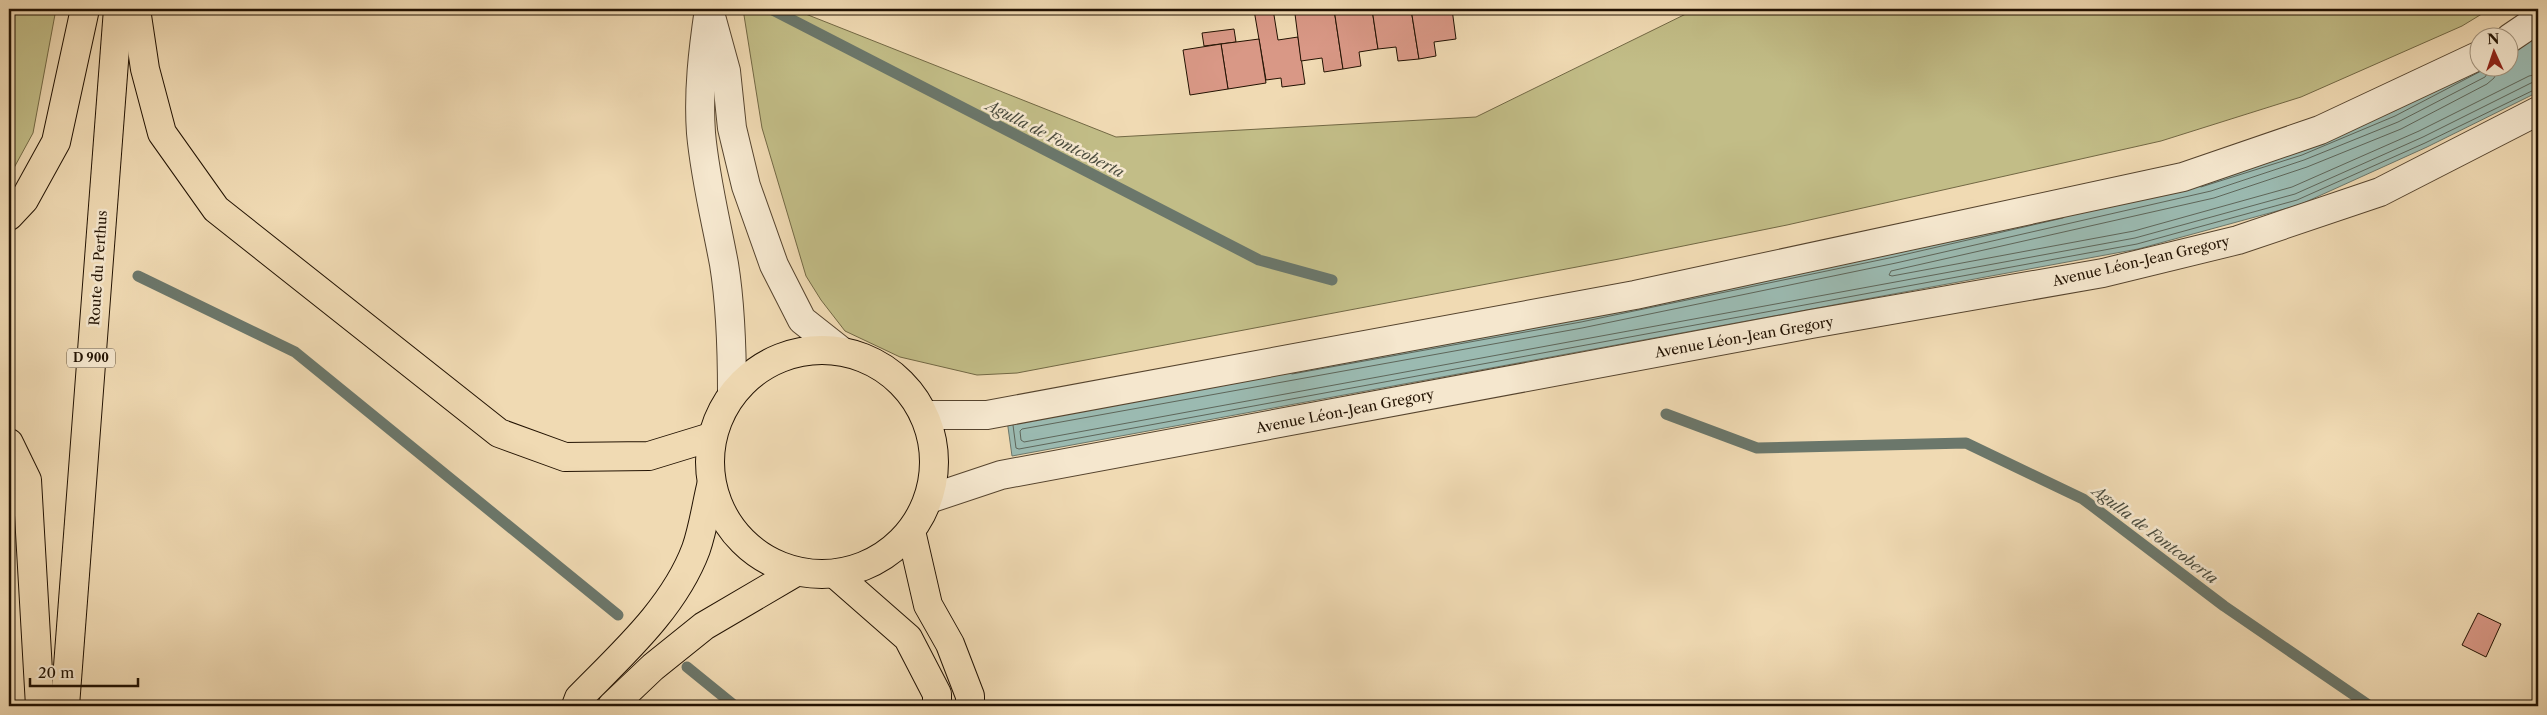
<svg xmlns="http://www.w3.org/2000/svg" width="2547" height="715" viewBox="0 0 2547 715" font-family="'Libre Caslon Text',serif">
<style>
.green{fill:#c2bd87;stroke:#726844}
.water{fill:#9bbab1;stroke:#6b776b}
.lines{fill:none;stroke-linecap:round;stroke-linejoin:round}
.shore{stroke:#5e665a;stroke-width:1}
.stream{stroke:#6b776b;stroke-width:11}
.building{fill:#d99886;stroke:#221202}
.minor-casing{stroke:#56442e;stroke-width:30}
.major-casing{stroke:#221202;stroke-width:30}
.minor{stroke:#f5e7ce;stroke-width:28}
.major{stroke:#f0dab3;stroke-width:28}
.labels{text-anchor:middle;stroke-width:5;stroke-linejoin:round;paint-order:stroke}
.shield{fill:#f5e7ce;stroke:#61523f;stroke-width:1}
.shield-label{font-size:12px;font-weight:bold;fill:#221202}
.street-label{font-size:14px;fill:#221202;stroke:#f5e7ce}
.water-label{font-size:15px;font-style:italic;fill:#4c4d3f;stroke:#f5e7ce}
</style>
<rect width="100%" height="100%" fill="#f0dab3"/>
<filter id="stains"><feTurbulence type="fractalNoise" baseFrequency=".004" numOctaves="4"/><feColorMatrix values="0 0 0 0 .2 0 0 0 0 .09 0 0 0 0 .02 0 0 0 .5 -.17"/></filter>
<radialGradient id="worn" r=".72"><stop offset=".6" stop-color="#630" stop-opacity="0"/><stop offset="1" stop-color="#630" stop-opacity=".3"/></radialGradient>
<g class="green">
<path d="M9 9H56L33 133 9 177Z"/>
<path d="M743 9H793L1116 137 1476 117 1696 9H2490L2462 26 2301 97 2161 141 1787 225 1619 259 1017 373 977 375 900 357 845 331 821 300 806 276 762 128Z"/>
</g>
<path class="water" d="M2538 34V92L2427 147 2299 205 2138 249 1012 456 1007 420 2300 150 2394 111 2479 67 2510 68V52Z"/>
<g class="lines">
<g class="shore">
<path d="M2491 68 2485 77 2398 122 2304 160 2211 191 1896 263 1582 328 1022 429 1020 431 1021 440 1024 442 2135 238 2295 194 2423 137 2531 83 2538 81"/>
<path d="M2499 68 2494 78 2487 84 2401 129 2307 167 2214 198 1891 271 1889 275 1892 276 2134 231 2292 187 2419 131 2529 76 2538 74"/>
<path d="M2201 187 2302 155 2395 116 2483 70"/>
<path d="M1292 374 1581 322 1894 257 2063 218"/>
<path d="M1013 425 1016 448 1019 449 2137 244 2297 200 2425 143 2538 88"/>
</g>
<g class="stream">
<path d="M771 9 1259 260 1332 280"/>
<path d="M138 276 295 352 618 615"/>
<path d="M1666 414 1757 448 1966 443 2083 499 2224 606 2370 706"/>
<path d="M687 667 735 706"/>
</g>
</g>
<g class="building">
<path d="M1273 9 1278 40 1298 37 1305 84 1282 87 1281 78 1266 80 1254 10Z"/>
<path d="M1316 9H1334L1343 69 1324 72 1322 58 1301 61 1295 14 1316 11Z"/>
<path d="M1334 9H1372L1378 49 1359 52 1361 66 1343 69Z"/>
<path d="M1372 9H1411L1419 59 1398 61 1396 47 1378 49Z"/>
<path d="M1411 9H1452L1456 39 1434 42 1436 56 1419 59Z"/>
<path d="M1234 29 1236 42 1204 46 1202 33Z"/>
<path d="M1259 39 1266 83 1228 89 1221 44Z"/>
<path d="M1221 44 1228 89 1190 95 1183 50Z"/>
<path d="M2478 613 2501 624 2486 657 2462 645Z"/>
</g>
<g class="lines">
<defs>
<g id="minor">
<path d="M709 9C703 50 698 91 701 133 705 178 716 221 724 264 731 307 732 350 732 393"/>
<path d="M712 20 726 71 732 128 746 186 774 265 802 320 840 350"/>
<path d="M2510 38 2538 19"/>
<path d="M925 415H987L1635 295 2183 177 2320 130 2480 55"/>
<path d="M929 499 1001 475 1811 324 2103 273 2238 240 2380 192 2538 111"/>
</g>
<g id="major">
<path d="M136 9 145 69 162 133 216 209 499 433 565 457 649 456 711 437"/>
<path d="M9 216 24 200 56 142 85 9"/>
<circle cx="822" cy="462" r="112"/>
<path d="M9 443 27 480 40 706"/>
<path d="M911 531 928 605 950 644 970 696V706"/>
<path d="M835 574 908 638 937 694V706"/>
<path d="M65 706 118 9"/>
<path d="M576 706 579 698C622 654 674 608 696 549 703 529 706 507 711 486"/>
<path d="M612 706 653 667 704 626 796 572"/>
</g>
</defs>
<use href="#minor" class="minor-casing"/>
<use href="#major" class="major-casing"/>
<use href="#minor" class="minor"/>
<use href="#major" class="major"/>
</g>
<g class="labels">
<rect class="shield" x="67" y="348.5" width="48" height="19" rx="4"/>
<g class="shield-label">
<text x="91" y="362">D 900</text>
</g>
<g class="street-label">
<text transform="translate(2141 261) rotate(-13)" y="5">Avenue Léon-Jean Gregory</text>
<text transform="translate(98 268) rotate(-86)" y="5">Route du Perthus</text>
<text transform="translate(1744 337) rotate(-10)" y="5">Avenue Léon-Jean Gregory</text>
<text transform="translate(1345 411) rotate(-11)" y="5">Avenue Léon-Jean Gregory</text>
</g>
<g class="water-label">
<text transform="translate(1055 139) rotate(27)" y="5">Agulla de Fontcoberta</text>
<text transform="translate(2155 535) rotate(37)" y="5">Agulla de Fontcoberta</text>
</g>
</g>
<rect width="2547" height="715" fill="none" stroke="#f0dab3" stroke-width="30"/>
<rect x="10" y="10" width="2527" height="695" fill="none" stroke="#221202" stroke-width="2.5"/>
<rect x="15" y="15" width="2517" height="685" fill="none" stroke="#221202"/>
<g transform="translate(2494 52) rotate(357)"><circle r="24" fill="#f5e7ce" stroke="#a1927c"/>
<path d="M0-4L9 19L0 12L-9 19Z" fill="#8f2418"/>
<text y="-8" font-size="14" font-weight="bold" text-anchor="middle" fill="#221202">N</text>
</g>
<path d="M30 678v8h108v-8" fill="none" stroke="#221202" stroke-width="2.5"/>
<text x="38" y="678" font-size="15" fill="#221202" stroke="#f5e7ce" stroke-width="4" paint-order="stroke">20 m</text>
<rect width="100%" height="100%" filter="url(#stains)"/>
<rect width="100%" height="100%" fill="url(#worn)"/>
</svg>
